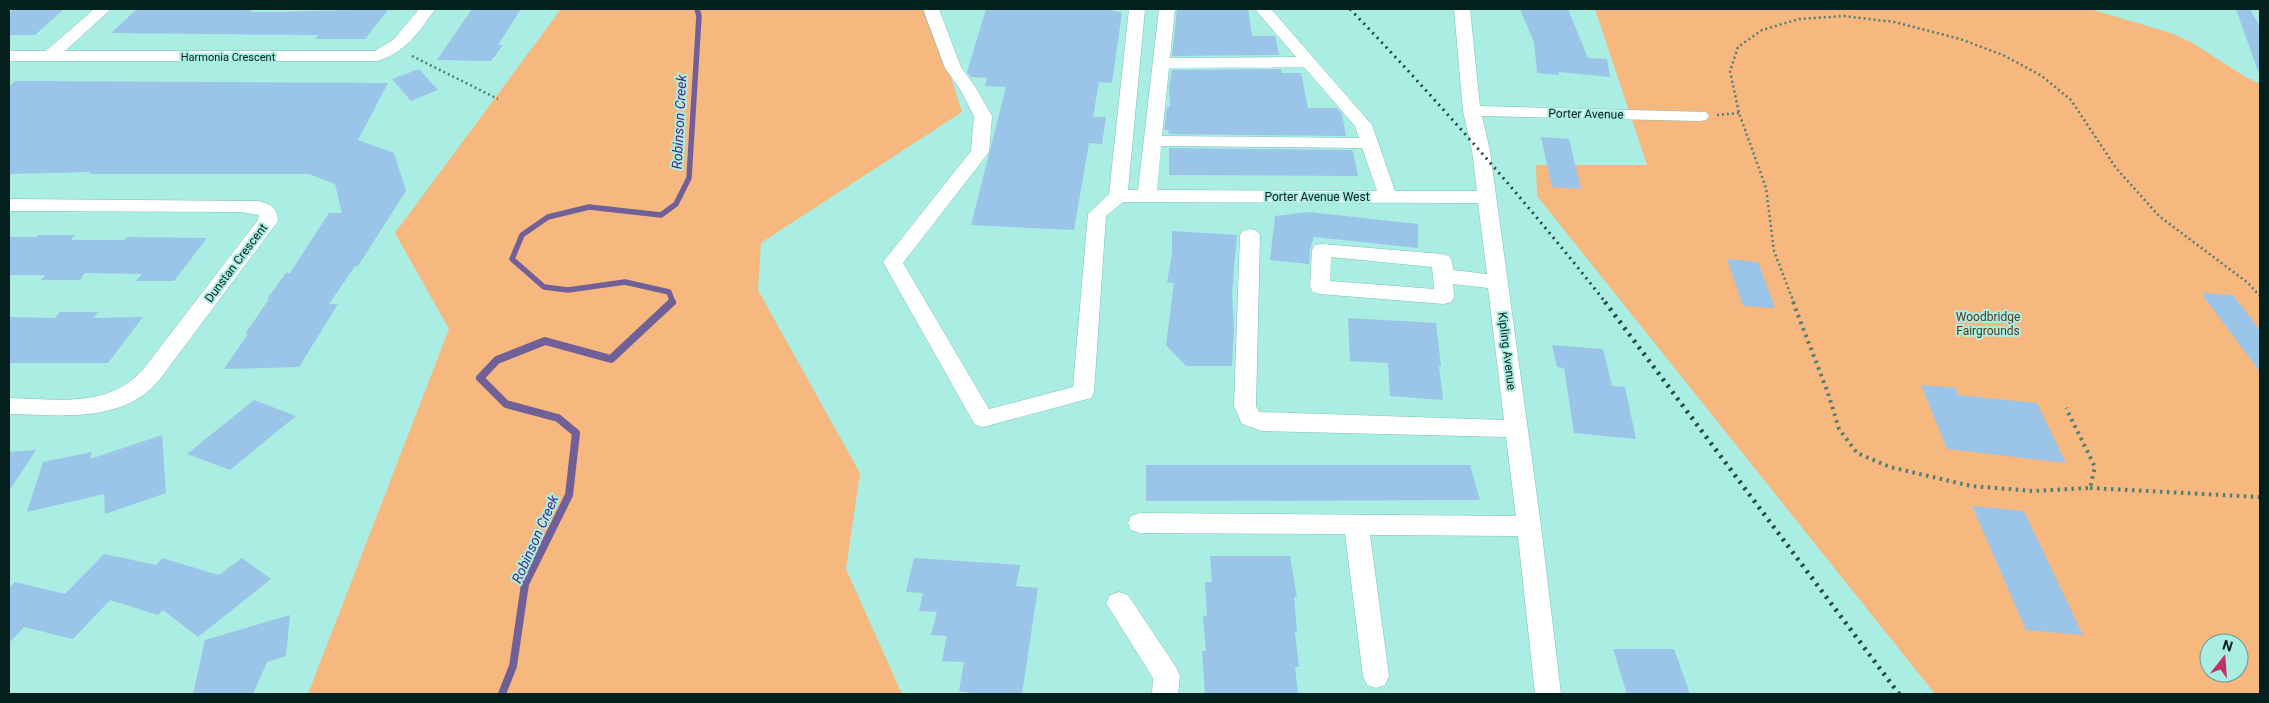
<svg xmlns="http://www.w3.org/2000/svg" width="2269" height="703" viewBox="0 0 2269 703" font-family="Roboto,sans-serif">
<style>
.green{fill:#f6b87f;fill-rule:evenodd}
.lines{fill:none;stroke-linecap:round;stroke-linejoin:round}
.stream-far1{stroke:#716098;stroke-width:5.5}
.stream{stroke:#716098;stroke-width:8}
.building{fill:#9ac5e9}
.minor-casing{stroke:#7ec0b5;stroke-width:1}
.path-far1{stroke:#507e77;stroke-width:2.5;stroke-dasharray:2 3;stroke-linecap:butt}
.path{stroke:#507e77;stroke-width:4;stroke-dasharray:2.5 4.5;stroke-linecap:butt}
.minor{fill:#fff;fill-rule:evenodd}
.rail-far1{stroke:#234641;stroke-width:3;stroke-dasharray:2 4.5;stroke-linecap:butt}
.rail{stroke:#234641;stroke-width:4.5;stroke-dasharray:2.5 5.5;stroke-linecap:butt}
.labels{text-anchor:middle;stroke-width:4;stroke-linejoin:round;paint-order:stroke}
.far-street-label{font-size:11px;fill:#04201c;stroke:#aaede2}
.street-label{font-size:12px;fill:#04201c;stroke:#aaede2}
.park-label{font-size:12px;fill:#58391b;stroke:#aaede2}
.water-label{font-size:14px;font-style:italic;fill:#521f80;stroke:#aaede2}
</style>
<rect width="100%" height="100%" fill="#aaede2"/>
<g class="green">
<path d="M561 9H923L934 23 962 112 761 243 758 290 860 473 846 569 902 694H308L449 329 395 233Z"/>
<path d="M1595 9H2090L2171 33 2191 42 2244 76 2260 84V694H1935L1537 196 1536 165H1647ZM2209 643H2239V673H2209Z"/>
</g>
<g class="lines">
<path class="stream-far1" d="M673 303 669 292 625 282 568 290 544 287 512 259 522 235 548 217 589 207 661 215 676 204 689 178 699 16 697 9"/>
<path class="stream" d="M502 694 513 666 525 584 569 495 576 433 558 418 506 404 480 378 497 360 545 341 611 359 672 302"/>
</g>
<g class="building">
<path d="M14 9H64L35 35H9V14Z"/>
<path d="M137 9H253L250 12H278L389 9 365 39H315L319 35 111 33Z"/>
<path d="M472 9H521L498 45H503L491 61 437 60Z"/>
<path d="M986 9H1108L1122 13 1112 83 1099 82 1093 117H1106L1102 144 1089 143 1074 230 971 225 1006 87 985 86 987 78 971 77 967 72Z"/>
<path d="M1177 9H1248L1252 36H1275L1279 55 1172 56Z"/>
<path d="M1520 9H1568L1588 58 1607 59 1610 77 1559 72V75L1537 73 1534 42Z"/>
<path d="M2236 9H2250L2260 27V71H2258Z"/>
<path d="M419 69 438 90 411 101 392 79Z"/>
<path d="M1281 69 1282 73H1301L1308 108H1337L1342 114 1346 136 1169 134 1168 130H1164L1167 107H1170L1169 87 1172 70Z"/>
<path d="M15 81 388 83 358 140 394 153 406 191 358 266H355L329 304H338L299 367 224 369 248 334H245L269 299H267L286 273H290L329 213H342L335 184 309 174H89L91 172 9 174V87Z"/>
<path d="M1541 137 1569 139 1581 189 1552 187Z"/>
<path d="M1169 148 1349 150 1353 151 1358 176 1169 175Z"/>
<path d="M1309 212 1418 224V248L1314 237 1310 250 1309 264 1270 260 1275 216Z"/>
<path d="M1172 231 1237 235 1232 293 1234 329 1232 366H1186L1166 345 1174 283 1167 282 1172 254Z"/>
<path d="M38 235H75L71 240H124L127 237 207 238 174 281H136L142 274 85 273 80 280H41L45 275H9V237H36Z"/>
<path d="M1727 259 1758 262 1775 308 1743 306Z"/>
<path d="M2201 293 2233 295 2260 330V372Z"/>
<path d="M60 312H98L94 318 143 317 108 363H9V317L55 318Z"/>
<path d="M1348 318 1436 323 1441 366H1439L1443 400 1390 396 1388 363 1350 361Z"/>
<path d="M1552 345 1603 349 1612 386 1625 387 1636 439 1574 433 1564 368 1557 367Z"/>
<path d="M1921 385 1956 388 1958 395 2037 403 2066 463 1947 449Z"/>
<path d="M254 400 296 416 230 470 187 454Z"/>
<path d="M162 435 166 493 105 514 104 494 27 512 43 462 92 452 90 459Z"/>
<path d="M36 450 9 491V452Z"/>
<path d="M1146 465H1470L1480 500 1146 501Z"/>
<path d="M1972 506 2024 511 2083 635 2026 630Z"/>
<path d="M104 554 156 565 162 558 219 575 242 558 271 579 198 637 163 610 158 615 110 600 73 639 24 627 9 643V588L15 582 65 594Z"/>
<path d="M1210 556H1290L1297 597H1294L1297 632H1295L1299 667H1295L1298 694H1205L1202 651H1206L1203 616H1207L1205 582H1212Z"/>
<path d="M914 558 1020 565 1016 586 1038 588 1022 694H979L959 691 964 662 942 661 947 636 931 635 937 612 919 611 923 593 906 592Z"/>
<path d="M290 615 286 656 267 662 253 694H193L205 640Z"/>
<path d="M1613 649H1674L1690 694H1627Z"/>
</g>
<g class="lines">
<defs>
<g id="minor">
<path d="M94 9H111L65 51H375L394 39 419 9H435C420 31 404 54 377 61H9V51H46Z"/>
<path d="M923 9H939L961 67 976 88 992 116 989 152 903 263 989 409 1073 387 1088 214 1109 194 1129 9H1145L1128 190H1138L1159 9H1175L1170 58 1296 57 1255 9H1271L1372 125 1395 191H1477L1472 151 1463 111 1454 9H1470L1480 106 1706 112 1709 116 1706 120 1700 121 1482 116 1490 151 1541 526 1561 694H1535L1518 536 1370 535 1389 676 1385 685 1376 688 1367 685 1363 676 1345 534 1140 533 1131 530 1128 523 1131 516 1140 513 1516 516 1506 437 1262 431 1242 424 1234 406 1240 235 1243 231 1250 229 1257 231 1260 235 1256 406 1259 412 1504 420 1488 288 1453 284 1454 297 1451 302 1444 304 1320 294 1313 292 1310 287 1312 250 1315 245 1322 244 1442 254 1449 256 1452 261 1453 270 1487 274 1478 203 1123 202 1106 216 1094 392 1091 398 983 427 975 425 883 262 971 151 974 116 960 89 945 68ZM1304 67 1355 126 1359 138 1162 136 1169 68ZM1161 146 1362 148 1377 191 1157 190ZM1331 257 1432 267 1434 289 1330 281Z"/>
<path d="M9 199 258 201C271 204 277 207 278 221L160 379C124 424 61 415 9 414V398C57 399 111 409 145 367L258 220 259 215 240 212 9 211Z"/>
<path d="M1119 592 1128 595 1176 667 1180 676 1178 694H1152L1153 678 1106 603 1110 595Z"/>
</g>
</defs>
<use href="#minor" class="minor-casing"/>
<g class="path-far1">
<path d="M412 56 498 99"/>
<path d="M1717 115 1739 113"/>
<path d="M1794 303 1774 251 1766 188 1739 113 1730 71 1738 47 1762 30 1799 19 1844 16 1894 22 1960 39 2003 55 2042 76 2071 100 2116 168 2159 216 2248 283 2260 296"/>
</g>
<g class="path">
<path d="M1793 302 1828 393 1839 429 1857 453 1890 467 1971 486 2033 491 2090 488 2095 467 2066 408"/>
<path d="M2090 488 2260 497"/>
</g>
<use href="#minor" class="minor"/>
<path class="rail-far1" d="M1350 9C1440 103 1525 200 1606 303"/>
<path class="rail" d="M1605 302 1899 694"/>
</g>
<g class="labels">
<g class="far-street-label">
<text x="228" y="61">Harmonia Crescent</text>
</g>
<g class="street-label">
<text transform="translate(1586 114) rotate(1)" y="4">Porter Avenue</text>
<text x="1317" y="201">Porter Avenue West</text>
<text transform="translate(236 263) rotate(-53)" y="4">Dunstan Crescent</text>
<text transform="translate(1507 351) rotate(83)" y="4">Kipling Avenue</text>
</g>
<g class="park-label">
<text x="1988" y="321">Woodbridge<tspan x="1988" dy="14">Fairgrounds</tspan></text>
</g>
<g class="water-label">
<text transform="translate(679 122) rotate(-87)" y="5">Robinson Creek</text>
<text transform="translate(535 539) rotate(-66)" y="5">Robinson Creek</text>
</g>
</g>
<rect width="2269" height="703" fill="none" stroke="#04201c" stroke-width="20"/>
<g transform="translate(2224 658) rotate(17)"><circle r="24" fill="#aaede2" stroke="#689b93"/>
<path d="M0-4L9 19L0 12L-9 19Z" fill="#bf3265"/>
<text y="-8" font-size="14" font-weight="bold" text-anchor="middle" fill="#04201c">N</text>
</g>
</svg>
